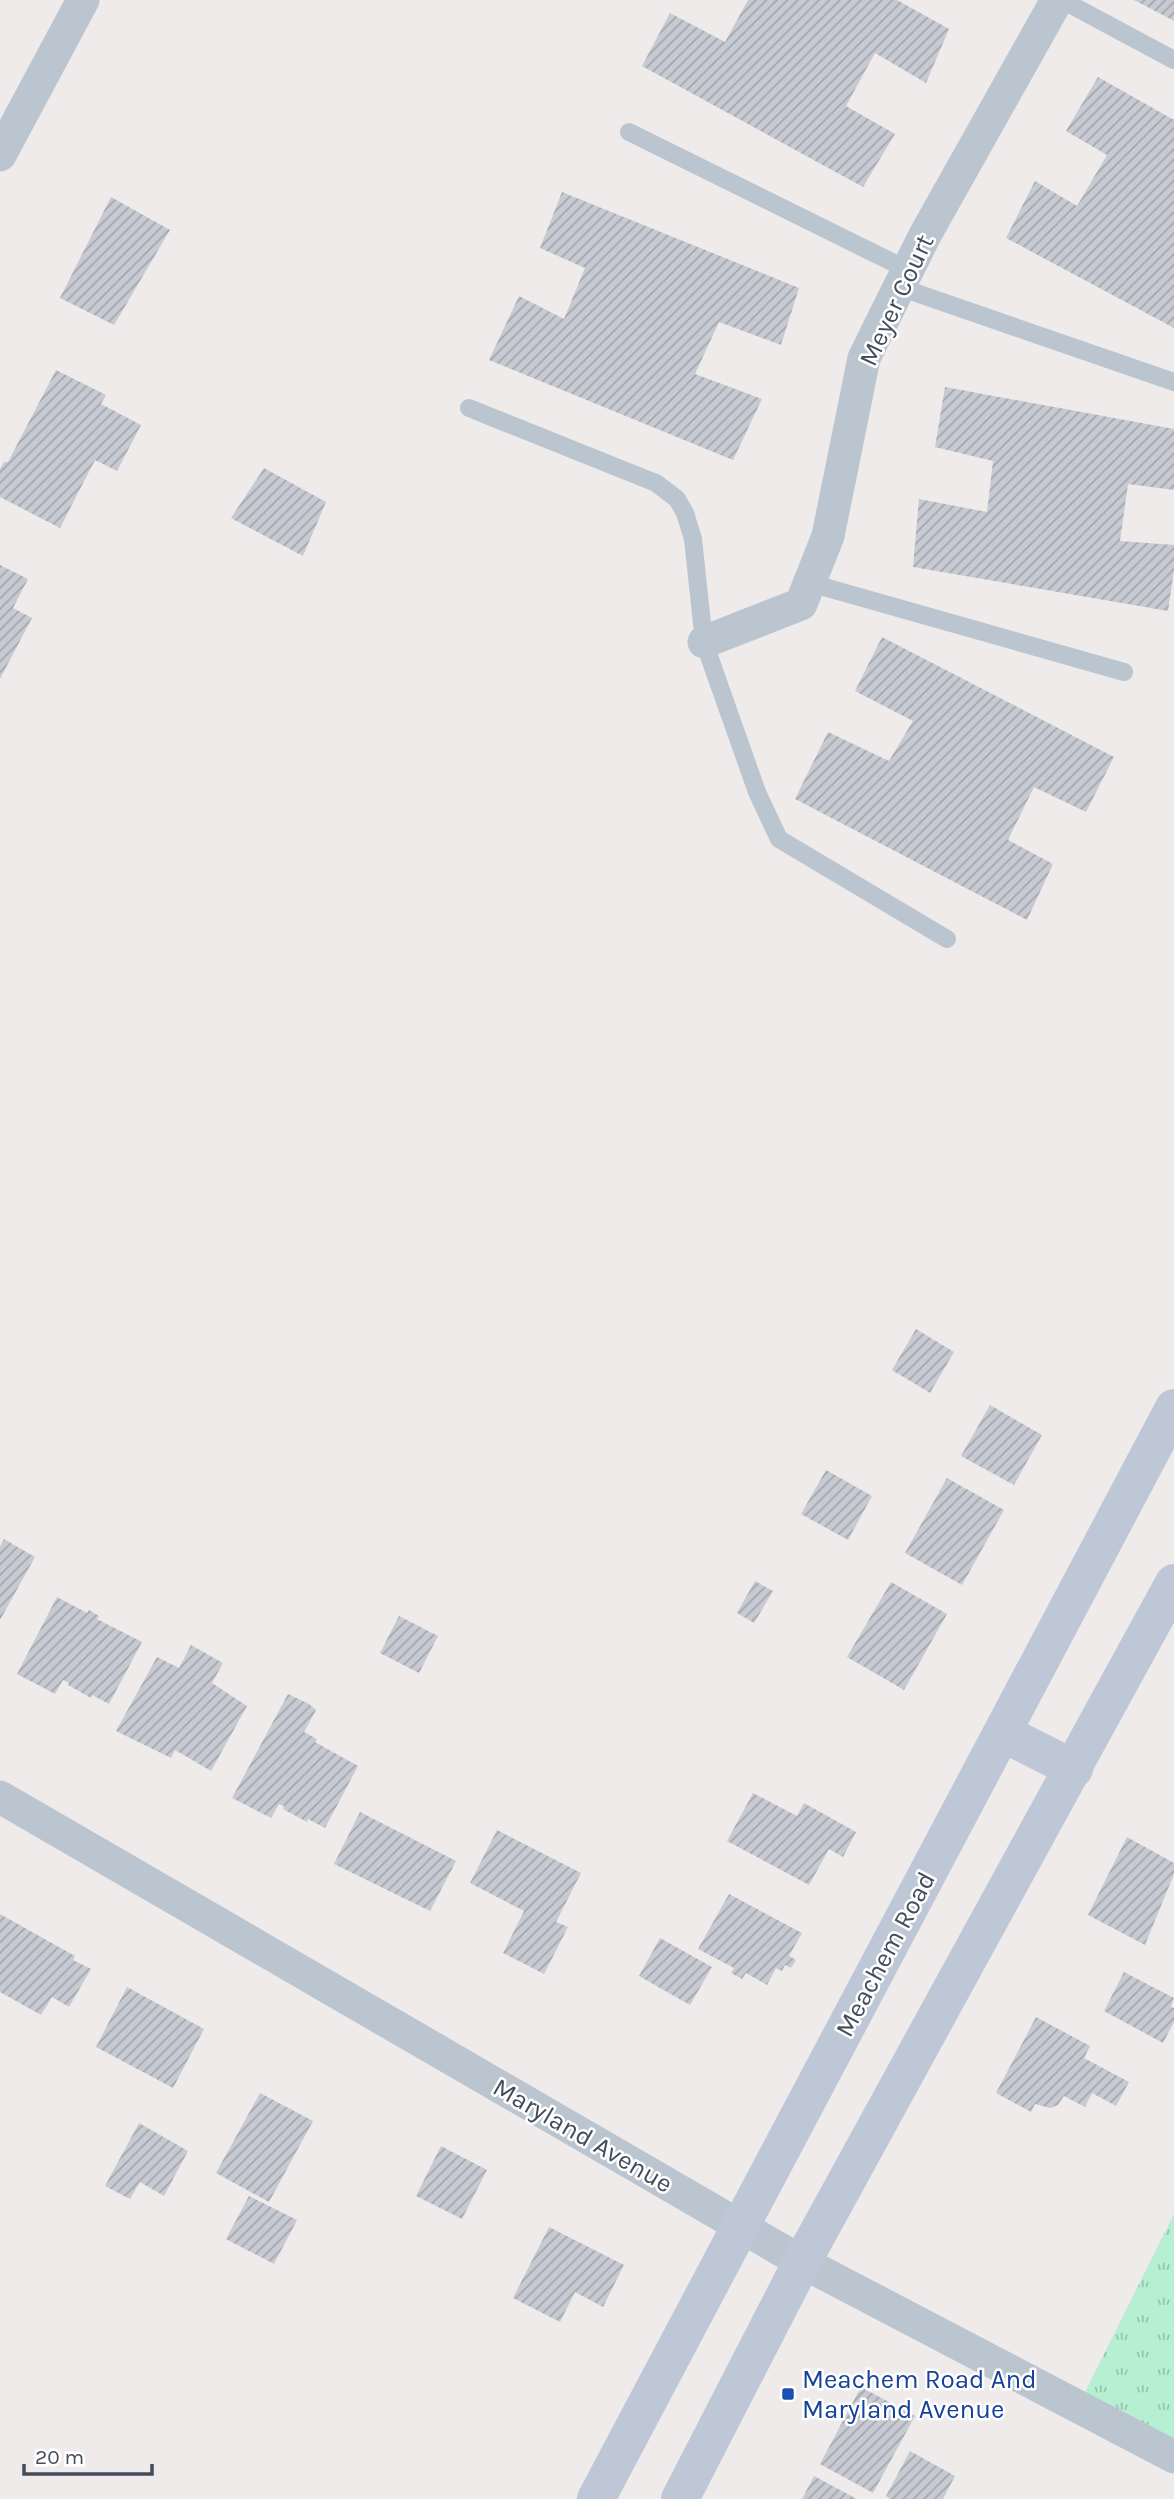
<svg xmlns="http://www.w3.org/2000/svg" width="1174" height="2499" viewBox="0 0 1174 2499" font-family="Karla,sans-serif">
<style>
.grass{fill:url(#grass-tufts)}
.building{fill:url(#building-hatch)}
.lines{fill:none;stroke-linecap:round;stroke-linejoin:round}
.lane{stroke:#bbc5cf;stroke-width:18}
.street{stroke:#bbc5cf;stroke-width:33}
.secondary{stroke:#bdc7d6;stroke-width:38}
.transit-dot{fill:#1a4fb4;stroke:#fff;stroke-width:2.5}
.labels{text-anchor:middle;stroke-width:5;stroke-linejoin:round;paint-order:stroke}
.street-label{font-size:26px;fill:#434d59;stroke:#fff}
.transit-label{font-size:26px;fill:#164399;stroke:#fff;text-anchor:start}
</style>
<defs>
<pattern id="grass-tufts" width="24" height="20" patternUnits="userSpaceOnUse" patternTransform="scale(1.75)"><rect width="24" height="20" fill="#b6efd1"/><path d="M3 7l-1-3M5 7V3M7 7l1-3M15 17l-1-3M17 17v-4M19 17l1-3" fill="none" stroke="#96c4ad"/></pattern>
<pattern id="building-hatch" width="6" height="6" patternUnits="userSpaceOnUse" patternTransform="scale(1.75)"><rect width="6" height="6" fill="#c7cad2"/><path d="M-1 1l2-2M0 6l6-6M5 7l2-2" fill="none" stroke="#a3a6ad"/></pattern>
</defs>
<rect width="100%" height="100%" fill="#efebeb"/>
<path class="grass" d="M1174 2214V2457L1078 2406Z"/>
<g class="building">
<path d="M748 0H897L949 29 926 83 875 53 846 106 895 134 863 187 642 66 670 13 725 42Z"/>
<path d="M1134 0H1174V21Z"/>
<path d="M1098 77 1174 120V328L1006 238 1035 181 1077 206 1107 155 1066 131Z"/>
<path d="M562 192 799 288 781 345 719 322 695 374 762 399 733 460 489 360 519 296 564 319 585 268 540 248Z"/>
<path d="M111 197 170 230 114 325 60 298Z"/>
<path d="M56 370 106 395 101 404 141 425 117 471 95 460 60 528 0 497V469L4 462H8Z"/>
<path d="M945 387 1174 429V490L1128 484 1120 541 1174 545V570L1168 611 913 567 919 499 987 512 993 461 935 447Z"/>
<path d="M264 468 326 502 303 556 231 518Z"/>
<path d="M0 565 28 579 13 608 32 618 0 679Z"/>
<path d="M882 637 1114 757 1086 812 1034 787 1008 840 1053 864 1027 920 795 799 828 732 889 761 913 721 855 691Z"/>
<path d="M916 1329 954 1352 930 1393 892 1370Z"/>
<path d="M990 1405 1042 1435 1014 1485 961 1456Z"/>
<path d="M826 1470 872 1496 848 1540 801 1514Z"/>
<path d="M947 1478 1004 1510 962 1585 905 1553Z"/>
<path d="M4 1539 35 1557 0 1620V1547Z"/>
<path d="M755 1581 773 1591 754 1623 737 1613Z"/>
<path d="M891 1582 947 1614 904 1690 847 1657Z"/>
<path d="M57 1597 87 1613 89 1610 99 1616 97 1619 142 1642 109 1704 92 1695 91 1698 68 1685 69 1683 63 1680 55 1694 17 1674Z"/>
<path d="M399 1616 438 1636 419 1673 380 1653Z"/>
<path d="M191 1645 223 1663 212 1683 247 1706 211 1771 175 1750 171 1758 116 1731 157 1657 179 1668Z"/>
<path d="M288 1694 309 1704 316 1710 304 1732 317 1739 315 1742 358 1766 325 1828 308 1819 307 1822 283 1809 284 1806 279 1804 271 1818 232 1798Z"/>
<path d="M753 1793 797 1816 804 1803 856 1832 843 1857 829 1849 809 1885 727 1841Z"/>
<path d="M360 1812 456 1861 430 1911 334 1864Z"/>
<path d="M497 1830 581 1873 556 1922 568 1927 544 1974 503 1953 524 1911 470 1883Z"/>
<path d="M1127 1837 1174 1863V1874L1145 1945 1088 1915Z"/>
<path d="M729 1894 802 1933 789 1956 796 1960 791 1968 785 1965 782 1971 776 1968 767 1985 746 1973 742 1979 731 1973 734 1968 698 1949Z"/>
<path d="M0 1914 75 1956 73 1960 91 1969 69 2007 52 1997 41 2015 0 1992Z"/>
<path d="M660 1938 712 1967 690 2005 639 1976Z"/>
<path d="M1124 1972 1174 1998 1171 2007 1174 2008V2022L1163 2043 1104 2011Z"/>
<path d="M127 1987 204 2029 173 2088 96 2047Z"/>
<path d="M1036 2017 1090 2046 1084 2058 1129 2082 1116 2106 1092 2093 1085 2107 1064 2096 1058 2105 1050 2108 1035 2104 1031 2112 996 2093Z"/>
<path d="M260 2093 313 2121 269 2202 216 2173Z"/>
<path d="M139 2123 188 2151 164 2196 140 2182 130 2199 105 2186Z"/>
<path d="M441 2146 487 2170 462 2219 416 2196Z"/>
<path d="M249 2196 297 2220 274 2264 226 2239Z"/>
<path d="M549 2227 624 2265 603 2307 575 2292 560 2322 513 2298Z"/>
<path d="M861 2387 915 2416 873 2493 820 2464Z"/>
<path d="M910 2451 955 2476 943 2499H890L886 2496Z"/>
<path d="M814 2476 857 2499H802Z"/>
</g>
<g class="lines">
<g class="lane">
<path d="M1062 0 1174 60"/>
<path d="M629 132 908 270"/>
<path d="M899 287 1174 382"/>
<path d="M469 408 656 483 677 499 685 513 693 539 704 642 757 792 779 839 947 939"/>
<path d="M810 583 1124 672"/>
</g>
<g class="street">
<path d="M0 155 83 0"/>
<path d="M704 642 801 604 828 536 864 358 925 235 1057 0"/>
<path d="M0 1797 802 2262 1174 2457"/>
</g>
<g class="secondary">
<path d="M1003 1733 1074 1769"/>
<path d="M596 2499 1174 1408"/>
<path d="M680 2499 802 2262 1174 1583"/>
</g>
</g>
<rect class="transit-dot" x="781" y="2387" width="14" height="14" rx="3.5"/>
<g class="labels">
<g class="street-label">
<text transform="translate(896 300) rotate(-65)" y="9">Meyer Court</text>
<text transform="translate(885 1954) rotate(-62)" y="9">Meachem Road</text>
<text transform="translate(583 2135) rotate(30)" y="9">Maryland Avenue</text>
</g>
<g class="transit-label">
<text x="802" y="2388">Meachem Road And<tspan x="802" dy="30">Maryland Avenue</tspan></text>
</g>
</g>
<path d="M24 2464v10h128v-10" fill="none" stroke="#434d59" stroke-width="3.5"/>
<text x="35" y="2464" font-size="21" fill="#434d59" stroke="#ffffff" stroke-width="5" paint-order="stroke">20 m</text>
</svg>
